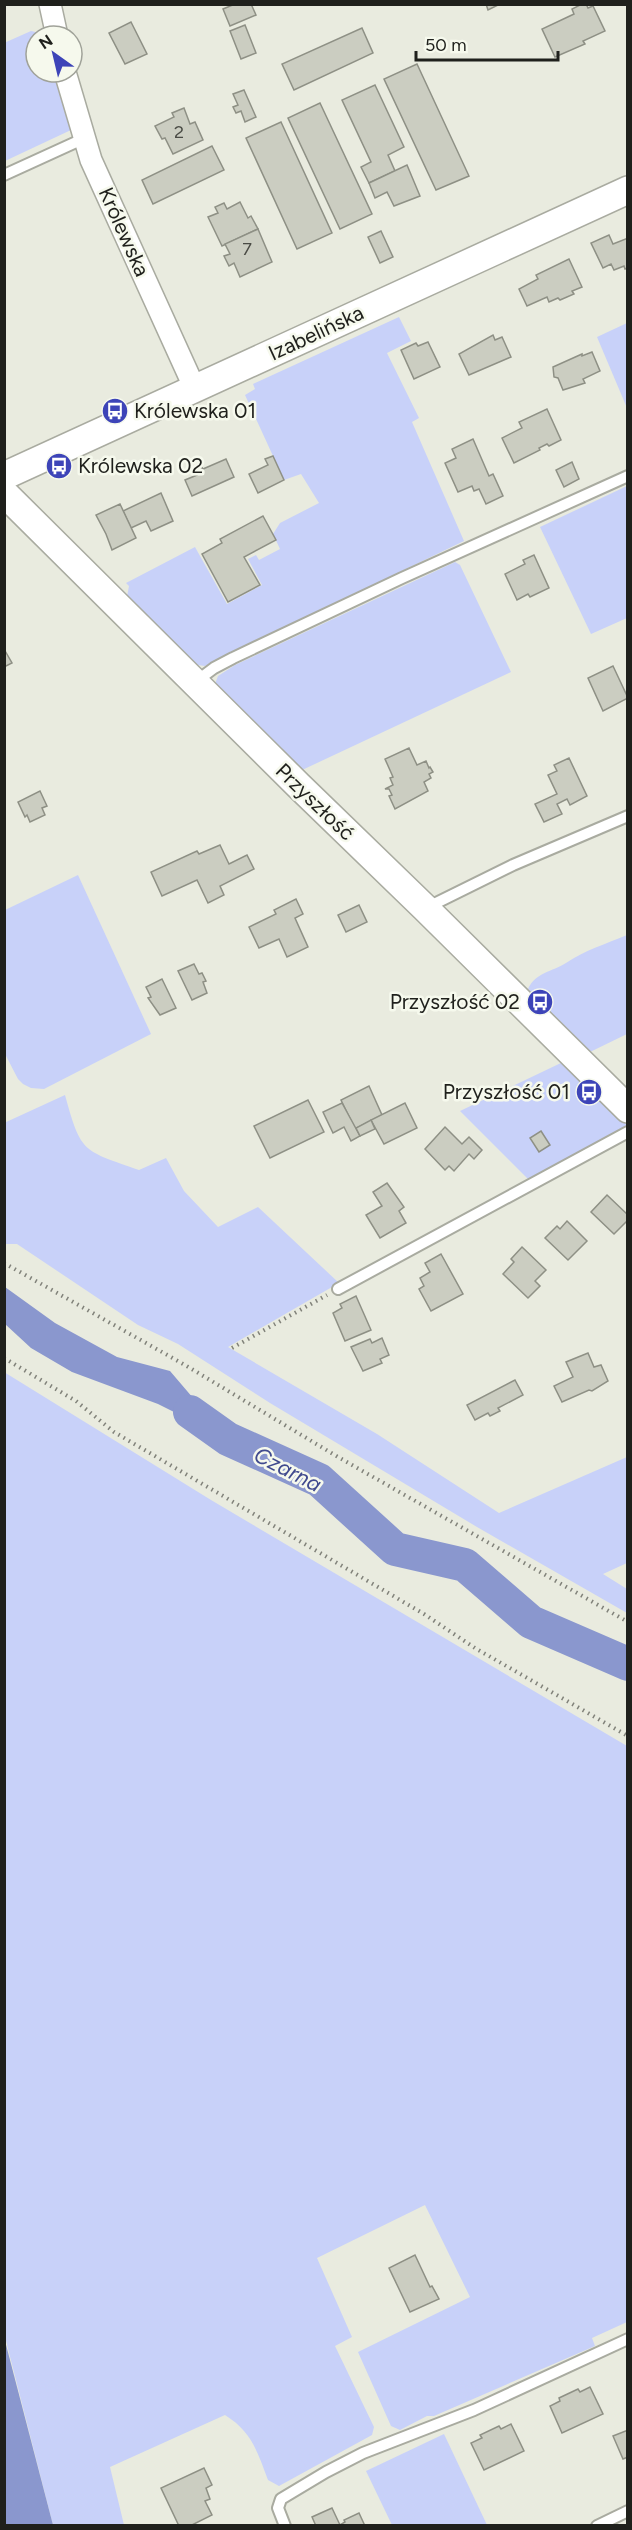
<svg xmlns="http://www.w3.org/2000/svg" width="632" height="2530" viewBox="0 0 632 2530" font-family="Figtree,sans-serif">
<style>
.green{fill:#c8d1f9}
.water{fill:#8a97ce}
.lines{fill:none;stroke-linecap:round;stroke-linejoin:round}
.river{stroke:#8a97ce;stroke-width:34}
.building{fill:#cbcdc1;stroke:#8e9085;stroke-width:1.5}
.service-casing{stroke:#a9aba0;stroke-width:14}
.minor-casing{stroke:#a9aba0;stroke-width:24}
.tertiary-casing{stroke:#a9aba0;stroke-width:30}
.path{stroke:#81827a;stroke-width:4;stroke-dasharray:1.5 4.5;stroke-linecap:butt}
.service{stroke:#fff;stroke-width:10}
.minor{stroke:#fff;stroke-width:21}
.tertiary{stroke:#fff;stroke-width:27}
.labels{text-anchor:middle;stroke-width:5;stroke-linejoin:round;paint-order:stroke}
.number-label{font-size:18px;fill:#4a4b45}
.street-label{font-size:21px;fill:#1f201c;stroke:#f6f9ed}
.poi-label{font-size:21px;fill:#1f201c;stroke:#f6f9ed;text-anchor:start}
.water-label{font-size:22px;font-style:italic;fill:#404a8e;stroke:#f6f9ed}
</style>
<rect width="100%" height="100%" fill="#e9ebdf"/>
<g class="green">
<path d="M31 31 40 33 41 36H36V72H53L71 130 5 161 4 43Z"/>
<path d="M399 317 411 341 387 353 419 418 412 422 464 541 205 666 190 664 126 602 129 586 126 583 195 547 227 604 262 585 248 559 256 555 259 560 280 549 273 534 280 523 319 503 301 474 284 480 245 395 255 389 253 384Z"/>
<path d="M627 323V408L597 337Z"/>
<path d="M627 486V618L591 634 540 527Z"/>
<path d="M455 562 460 565 511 672 300 771 215 684 218 676 235 665Z"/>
<path d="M78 875 151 1034 44 1089 31 1088 23 1084 18 1079 5 1054V910Z"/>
<path d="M627 935V1034L590 1052 528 989C536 972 552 972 566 963 585 950 606 944 627 935Z"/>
<path d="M563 1062 627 1125 529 1180 460 1111Z"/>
<path d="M65 1095C81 1154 83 1150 139 1170L166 1158 184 1191 218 1227 258 1207 339 1283 228 1347 377 1434 499 1513 627 1457V1563L603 1574 627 1589V1613L477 1527 270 1403 178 1344 138 1325 17 1244H5L4 1123Z"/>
<path d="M4 1372 211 1500 627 1746V2322L592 2338 595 2346 434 2416H427L400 2430 391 2426 358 2352 470 2297 425 2205 317 2258 352 2337 335 2346 374 2427 372 2435 279 2486 268 2480C257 2451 252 2432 225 2415L110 2467 124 2525H53L5 2337Z"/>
<path d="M444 2434 487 2525H392L366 2471Z"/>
</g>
<g class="water">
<path d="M5 1287 55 1323 117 1357 170 1371 228 1439 158 1404 72 1372 31 1348 5 1324Z"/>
<path d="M4 2337 53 2525H5Z"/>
</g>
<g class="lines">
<path class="river" d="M190 1412 228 1439 319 1480 395 1549 465 1565 531 1622 628 1664"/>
</g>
<g class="building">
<path d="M235 4H251L256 15 230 26 223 9Z"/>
<path d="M486 4H500L488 10Z"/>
<path d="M582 4H586L588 8 593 6 605 31 583 41 585 44 555 57 542 29 574 14 572 9Z"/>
<path d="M131 22 147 54 125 64 109 33Z"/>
<path d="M245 25 256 53 241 59 230 31Z"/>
<path d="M362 28 373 53 294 90 282 64Z"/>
<path d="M417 64 469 176 436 190 384 79Z"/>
<path d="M375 85 404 147 388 155 395 171 369 183 361 167 371 162 342 100Z"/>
<path d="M244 90 256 117 245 122 241 111 236 113 233 107 238 105 233 94Z"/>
<path d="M320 103 372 214 340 229 288 118Z"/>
<path d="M184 108 190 124 195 122 203 140 173 154 165 138 162 139 155 126 174 117 172 113Z"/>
<path d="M281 122 332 233 297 249 246 138Z"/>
<path d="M212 146 224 170 153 204 142 180Z"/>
<path d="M407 165 420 196 394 206 387 192 375 198 369 183Z"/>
<path d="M240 202 248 218 251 216 258 229 222 246 208 217 218 213 215 207 224 203 227 209Z"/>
<path d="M258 229 272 262 240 277 234 263 229 266 224 256 230 254 225 244Z"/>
<path d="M381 231 393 257 380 263 368 237Z"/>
<path d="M609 235 613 244 628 238V268L625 269 624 266 614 270 611 264 603 268 591 243Z"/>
<path d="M569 259 582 287 572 291 574 294 560 300 558 298 549 302 547 297 527 306 519 289 538 279 536 275Z"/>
<path d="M493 335 495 340 502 337 511 357 469 375 459 354Z"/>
<path d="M428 342 440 367 414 379 401 350 416 343 418 346Z"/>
<path d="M592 352 600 371 583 379 585 383 563 390 558 378 554 377 553 367 582 354V356Z"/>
<path d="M547 409 561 440 549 446 547 444 539 448 540 450 514 463 502 438 522 428 519 422Z"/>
<path d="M473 439 489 476 493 474 503 496 486 504 479 489 474 491 472 486 458 492 445 463 456 458 452 449Z"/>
<path d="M273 456 284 480 258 493 249 474 268 465 265 459Z"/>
<path d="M226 459 234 477 192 496 185 480 197 475 194 469 201 466 203 469Z"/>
<path d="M572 462 579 479 564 487 556 470Z"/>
<path d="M161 493 173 521 151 531 146 521 131 528 123 511Z"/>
<path d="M120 504 136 538 112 550 106 534 96 515Z"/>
<path d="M263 516 276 540 244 557 260 585 228 602 202 554 222 543 220 539Z"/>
<path d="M534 555 549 588 530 597 528 594 517 600 505 574 525 564 523 560Z"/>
<path d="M4 649 12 663 4 667Z"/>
<path d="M613 666 628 698 603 711 588 678Z"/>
<path d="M409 748 417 765 426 761 429 768 430 767 433 772 429 774 431 778 424 782 428 791 395 809 389 796 392 795 389 789H385L393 785 390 778 393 777 385 759Z"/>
<path d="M569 758 587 796 570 805 567 799 557 804 562 814 544 822 535 804 557 794 548 775 557 771 554 765Z"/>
<path d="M40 791 47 806 42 808 45 815 30 822 27 815 25 817 18 802Z"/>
<path d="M220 845 229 864 247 855 254 869 220 886 224 895 208 903 197 880 162 896 151 872 197 851 199 854Z"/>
<path d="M296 899 303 914 295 918 308 947 287 957 279 939 259 948 249 927 276 914 274 910Z"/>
<path d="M359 905 367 922 346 932 338 915Z"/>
<path d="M194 964 199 974 202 973 206 981 203 982 207 993 192 1000 178 971Z"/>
<path d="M162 979 176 1008 160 1015 148 998 151 997 146 987Z"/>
<path d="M369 1086 382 1115 355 1129 341 1100Z"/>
<path d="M308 1100 324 1132 270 1158 254 1126Z"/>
<path d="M342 1103 360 1136 351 1141 344 1127 333 1133 323 1112Z"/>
<path d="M405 1103 417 1128 384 1144 371 1120Z"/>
<path d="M371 1120 375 1129 360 1136 356 1128Z"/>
<path d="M445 1127 462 1144 469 1137 482 1150 474 1159 469 1154 454 1171 449 1166 445 1170 425 1149Z"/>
<path d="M541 1131 550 1145 539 1152 530 1138Z"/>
<path d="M387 1183 404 1207 399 1211 406 1223 380 1238 366 1215 382 1206 373 1192Z"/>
<path d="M607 1195 628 1215V1220L614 1234 591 1212Z"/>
<path d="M567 1221 587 1241 568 1260 545 1238 557 1226 560 1229Z"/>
<path d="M522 1247 546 1270 535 1281 540 1286 528 1298 503 1274 514 1262 511 1259Z"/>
<path d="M441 1254 463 1294 431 1311 419 1289 424 1286 420 1278 430 1272 425 1263Z"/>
<path d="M356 1296 371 1330 345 1341 333 1313 342 1308 340 1304Z"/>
<path d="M382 1338 389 1355 380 1359 382 1363 363 1371 351 1347 370 1339 372 1343Z"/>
<path d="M588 1353 594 1367 601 1365 608 1381 592 1391 589 1390 562 1402 554 1386 573 1377 566 1362Z"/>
<path d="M515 1380 523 1395 498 1408 500 1411 490 1416 488 1413 475 1420 467 1405Z"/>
<path d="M415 2255 430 2287 432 2286 439 2299 410 2312 389 2268Z"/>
<path d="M590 2387 603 2414 562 2433 550 2406 560 2401 559 2398 578 2389 580 2392Z"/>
<path d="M511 2424 524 2451 484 2470 471 2443 482 2438 480 2435 499 2426 501 2429Z"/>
<path d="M628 2430V2457L623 2459 613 2436Z"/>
<path d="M204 2468 212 2485 206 2488 210 2499 205 2501 212 2515 190 2526H179L161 2488Z"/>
<path d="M332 2508 340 2525 345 2522 344 2520 359 2513 365 2526H316L312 2517Z"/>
</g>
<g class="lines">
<defs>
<g id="service">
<path d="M4 175 85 138"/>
<path d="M194 683 214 668 233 658 402 578 628 476"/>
<path d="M426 908 513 865 628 816"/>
<path d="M338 1289 628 1132"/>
<path d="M285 2526 278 2508 281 2499 326 2472 363 2453 474 2410 628 2339"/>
<path d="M597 2526 628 2511"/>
</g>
<g id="minor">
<path d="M50 4 57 36"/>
<path d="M65 72 91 160 195 389"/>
</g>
<g id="tertiary">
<path d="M4 476 628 190"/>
<path d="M4 493 298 785 425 908 628 1109"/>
</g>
</defs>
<use href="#service" class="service-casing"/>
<use href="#minor" class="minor-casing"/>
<use href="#tertiary" class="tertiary-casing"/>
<g class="path">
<path d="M4 1263 185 1365 338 1457 628 1622"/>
<path d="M232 1348 327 1295"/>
<path d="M4 1358 76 1401 114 1432 424 1614 475 1648 628 1736"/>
</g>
<use href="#service" class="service"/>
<use href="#minor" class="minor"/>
<use href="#tertiary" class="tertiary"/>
</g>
<defs>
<symbol id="bus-disc" viewBox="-11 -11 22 22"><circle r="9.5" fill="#3d44b8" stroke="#f6f9ed"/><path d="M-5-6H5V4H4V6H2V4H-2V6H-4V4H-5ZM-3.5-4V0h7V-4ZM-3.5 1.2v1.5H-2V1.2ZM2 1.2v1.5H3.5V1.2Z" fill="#fff"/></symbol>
</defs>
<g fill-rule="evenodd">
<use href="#bus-disc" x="100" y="396" width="30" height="30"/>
<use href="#bus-disc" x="44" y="451" width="30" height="30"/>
<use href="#bus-disc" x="525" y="987" width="30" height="30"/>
<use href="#bus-disc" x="574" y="1077" width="30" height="30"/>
</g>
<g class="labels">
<g class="number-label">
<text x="179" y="138">2</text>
<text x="247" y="255">7</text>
</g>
<g class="street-label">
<text transform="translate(124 232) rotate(66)" y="7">Królewska</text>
<text transform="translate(316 333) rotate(-25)" y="7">Izabelińska</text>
<text transform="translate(315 802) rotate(44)" y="7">Przyszłość</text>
</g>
<g class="poi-label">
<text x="134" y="418">Królewska 01</text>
<text x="78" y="473">Królewska 02</text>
<text x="520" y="1009" text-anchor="end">Przyszłość 02</text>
<text x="570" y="1099" text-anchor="end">Przyszłość 01</text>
</g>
<g class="water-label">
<text transform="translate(288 1469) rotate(27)" y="8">Czarna</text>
</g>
</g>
<rect width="632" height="2530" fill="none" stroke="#1f201c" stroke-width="12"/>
<g transform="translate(54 54) rotate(326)"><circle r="28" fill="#f6f9ed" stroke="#a0a299" stroke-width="1.5"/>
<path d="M0-4.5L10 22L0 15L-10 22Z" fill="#3d44b8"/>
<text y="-9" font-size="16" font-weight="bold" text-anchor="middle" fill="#1f201c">N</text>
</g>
<path d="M416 51v9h142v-9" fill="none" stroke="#1f201c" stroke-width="3"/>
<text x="425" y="51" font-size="18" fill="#1f201c" stroke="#f6f9ed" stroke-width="4.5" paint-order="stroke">50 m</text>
</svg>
